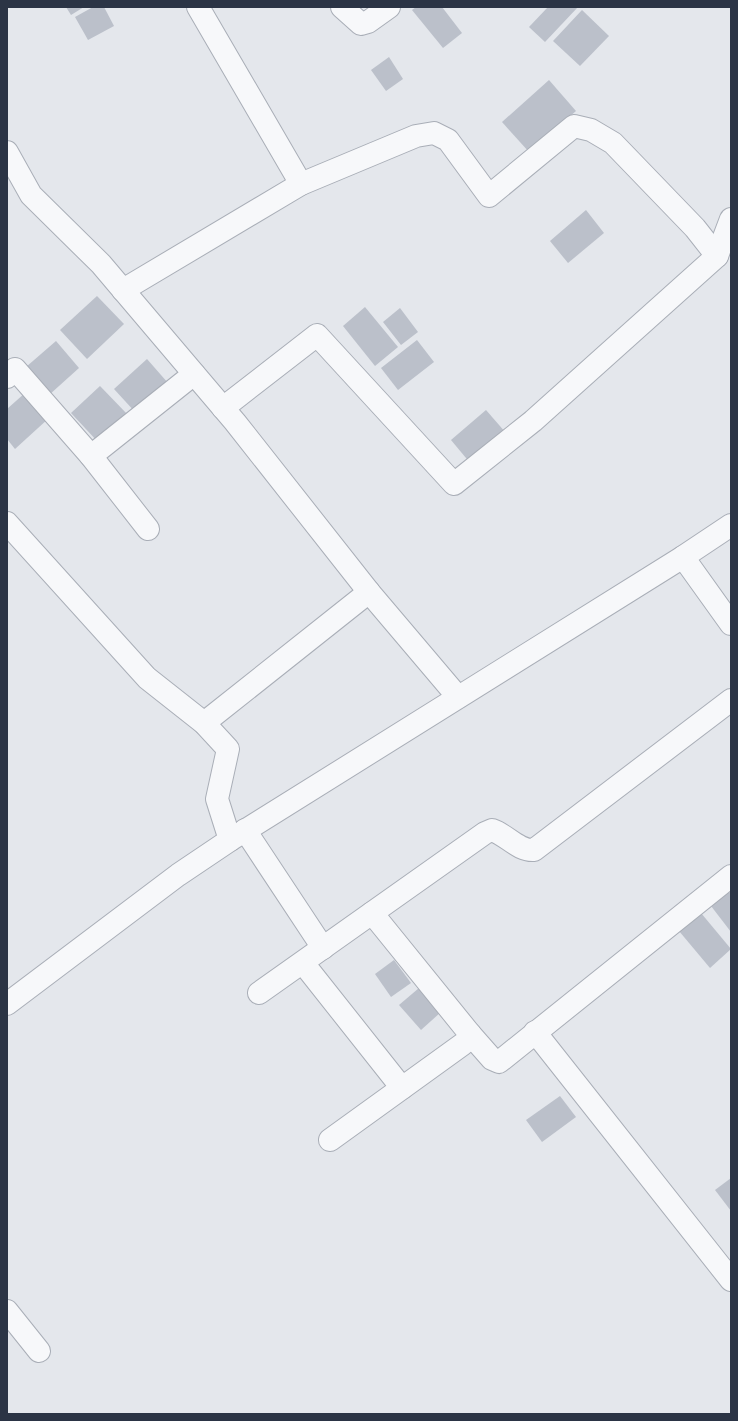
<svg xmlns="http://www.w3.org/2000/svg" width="738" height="1421" viewBox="0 0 738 1421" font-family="'Varela Round',sans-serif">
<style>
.building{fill:#bbc0ca}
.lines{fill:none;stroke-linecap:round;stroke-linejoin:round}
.minor-casing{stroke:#a9aeb7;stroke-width:24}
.minor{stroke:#f7f8fa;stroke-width:22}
</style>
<rect width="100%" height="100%" fill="#e4e7ec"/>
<g class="building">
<path d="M66 7H84L71 15Z"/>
<path d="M93 7H104L114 26 88 40 75 17Z"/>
<path d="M416 7H442L462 33 443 48 412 10Z"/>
<path d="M548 7H578L545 42 529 27Z"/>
<path d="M582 10 609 36 580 66 553 41Z"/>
<path d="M389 57 403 79 386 91 371 70Z"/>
<path d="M549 80 576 111 529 152 502 122Z"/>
<path d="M586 210 604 233 568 263 550 241Z"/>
<path d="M97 296 124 324 87 359 60 330Z"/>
<path d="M365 307 398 347 375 366 343 326Z"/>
<path d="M400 308 418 332 401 345 383 322Z"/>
<path d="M417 340 434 362 398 390 381 368Z"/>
<path d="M56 341 79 368 49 395 26 367Z"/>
<path d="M147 359 168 383 136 413 114 389Z"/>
<path d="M100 386 128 415 98 442 71 413Z"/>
<path d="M25 393 49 418 15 449 7 439V409Z"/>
<path d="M486 410 506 433 471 464 451 440Z"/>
<path d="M729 892 731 894V932L711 906Z"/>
<path d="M701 913 731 949 710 968 679 931Z"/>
<path d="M394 960 411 983 391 997 375 974Z"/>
<path d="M419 988 441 1012 421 1030 399 1005Z"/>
<path d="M560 1096 576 1117 542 1142 526 1120Z"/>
<path d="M731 1178V1211L715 1190Z"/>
</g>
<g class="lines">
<defs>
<g id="minor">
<path d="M198 7 301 184"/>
<path d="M342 7 361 24 368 22 389 7"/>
<path d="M7 152 31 195 101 264 123 290 235 422 369 592 458 697"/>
<path d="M123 290 301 184 416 136 434 133 448 140 489 196 574 126 591 130 613 143 695 228 717 256"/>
<path d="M7 377 15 369 91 456 148 529"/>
<path d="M223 408 317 335 454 484 533 421 717 256 731 219"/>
<path d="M91 456 194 374"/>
<path d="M7 523 147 678 204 723 228 749 217 799 230 840"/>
<path d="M683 557 731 624"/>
<path d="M204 723 369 592"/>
<path d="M245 830 323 948"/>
<path d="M303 963 402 1088"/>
<path d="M259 993 485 833 492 830C507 835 518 851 534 850L731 700"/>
<path d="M7 1004 178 875 230 840 683 557 731 525"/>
<path d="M535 1032 731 1280"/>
<path d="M470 1034 492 1059 499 1062 731 876"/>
<path d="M330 1140 463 1044 468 1040 470 1034 372 913"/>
<path d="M7 1311 39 1351"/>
</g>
</defs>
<use href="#minor" class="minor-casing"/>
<use href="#minor" class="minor"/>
</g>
<rect width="738" height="1421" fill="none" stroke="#2b3445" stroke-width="16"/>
</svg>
